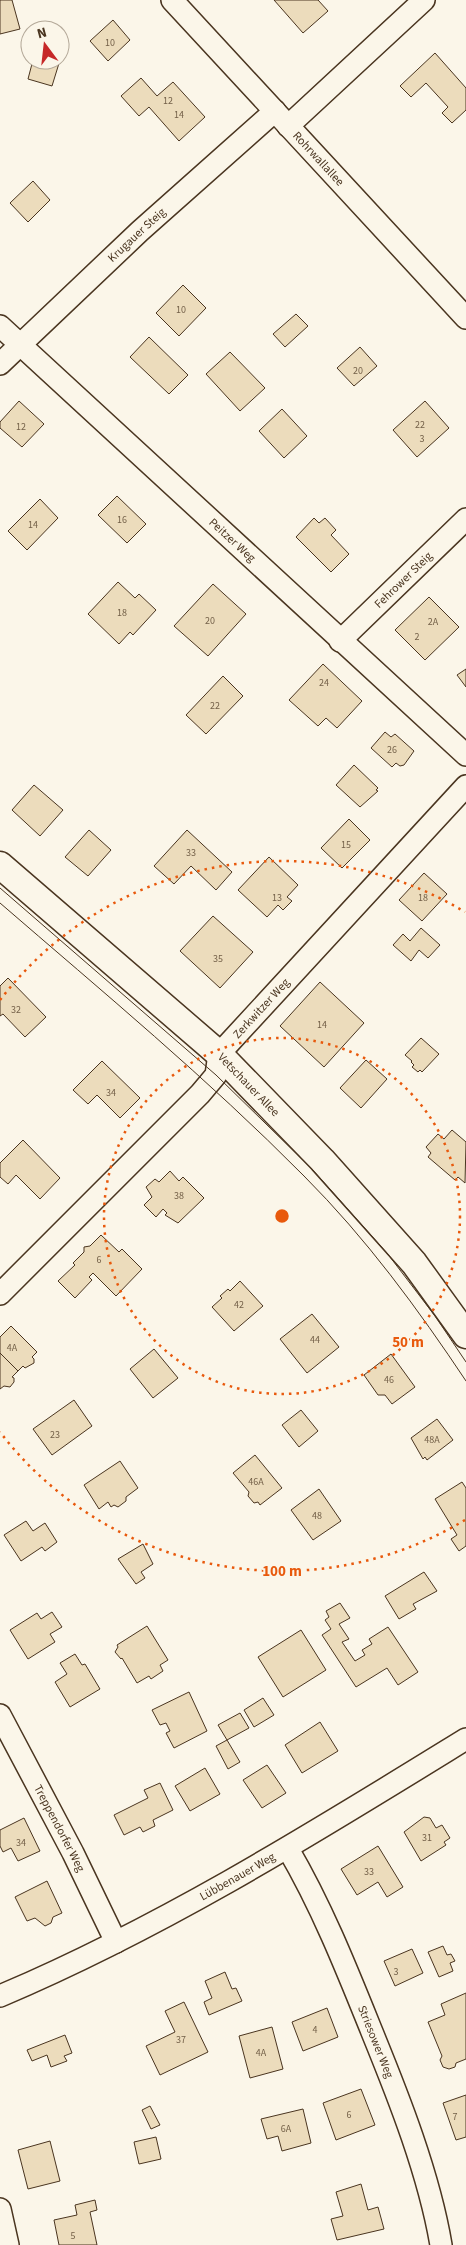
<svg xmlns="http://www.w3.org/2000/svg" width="466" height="2245" viewBox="0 0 466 2245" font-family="'Source Sans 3',sans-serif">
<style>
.building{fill:#ecdcbc;stroke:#4a3520}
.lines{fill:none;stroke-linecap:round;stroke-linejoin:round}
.minor-casing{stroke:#4a3520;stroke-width:24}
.tertiary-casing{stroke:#4a3520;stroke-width:29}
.minor{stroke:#fbf6e9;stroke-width:21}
.tertiary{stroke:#fbf6e9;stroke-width:26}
.tram{stroke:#4a3520;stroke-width:1}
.ring{fill:none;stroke:#e8590c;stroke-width:2.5;stroke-dasharray:2.5 5}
.labels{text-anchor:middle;stroke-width:4;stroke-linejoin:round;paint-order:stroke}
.number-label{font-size:10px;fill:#725f47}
.street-label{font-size:12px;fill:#4a3520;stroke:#fbf6e9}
.centre{fill:#e8590c;stroke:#fbf6e9;stroke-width:2.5}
.ring-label{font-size:15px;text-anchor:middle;font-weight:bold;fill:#e8590c;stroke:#fbf6e9;stroke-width:4;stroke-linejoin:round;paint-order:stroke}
</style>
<rect width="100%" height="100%" fill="#fbf6e9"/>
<g class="building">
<path d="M0 0H12L20 29 0 34Z"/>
<path d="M274 0H318L328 11 303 33Z"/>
<path d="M113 20 130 40 108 61 90 41Z"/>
<path d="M435 53 466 88V110L452 123 442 113 448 107 426 83 411 97 400 86Z"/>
<path d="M33 60H60L52 86 28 79Z"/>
<path d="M141 78 157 96 173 82 205 117 179 141 149 107 139 116 121 96Z"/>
<path d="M33 181 50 200 28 222 10 203Z"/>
<path d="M183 285 206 308 179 336 156 313Z"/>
<path d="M296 314 308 326 285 347 273 334Z"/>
<path d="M149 337 188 375 169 394 130 357Z"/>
<path d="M360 347 377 366 354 386 337 368Z"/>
<path d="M230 352 265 388 240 411 206 374Z"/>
<path d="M19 401 44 424 22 447 0 428V422Z"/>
<path d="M425 401 449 428 417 457 393 430Z"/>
<path d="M282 409 307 436 284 458 259 431Z"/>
<path d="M117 496 146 524 127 543 98 515Z"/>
<path d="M40 499 58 518 27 550 8 531Z"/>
<path d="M314 518 319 523 325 518 336 530 331 535 349 554 331 572 296 537Z"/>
<path d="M118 582 135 598 139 594 156 610 133 635 130 632 119 644 88 614Z"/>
<path d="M213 584 246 614 208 656 174 626Z"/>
<path d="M429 597 459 627 425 660 395 630Z"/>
<path d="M323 664 362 701 337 728 326 718 318 726 289 700Z"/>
<path d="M466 669V687L457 675Z"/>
<path d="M223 676 243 696 206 734 186 715Z"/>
<path d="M385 732 391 737 395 734 414 751 404 765 400 766 396 763 392 767 371 748Z"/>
<path d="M354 765 378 788 376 790 378 791 360 807 336 785Z"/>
<path d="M34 785 63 810 40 836 12 810Z"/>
<path d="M349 819 370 840 342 868 321 848Z"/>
<path d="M89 830 111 850 88 876 65 857Z"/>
<path d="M187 830 232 872 216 890 191 866 174 884 154 866Z"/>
<path d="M269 857 298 885 287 897 292 901 283 910 278 905 267 917 238 890Z"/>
<path d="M424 873 447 894 422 921 399 900Z"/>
<path d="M213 916 253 952 220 988 180 951Z"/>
<path d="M421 928 440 945 428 958 419 950 411 961 393 945 403 934 410 941Z"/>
<path d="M8 978 46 1017 25 1037 3 1014 0 1016V986Z"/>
<path d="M320 982 364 1023 324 1067 280 1026Z"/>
<path d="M421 1038 439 1054 422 1072 420 1070 418 1072 412 1067 414 1065 411 1062 412 1061 405 1055Z"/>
<path d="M366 1060 387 1079 361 1108 340 1088Z"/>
<path d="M102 1061 140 1098 120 1118 97 1095 88 1104 73 1090Z"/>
<path d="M452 1130 466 1142 465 1183 458 1177 455 1180 428 1157 431 1153 426 1147 438 1134 444 1139Z"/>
<path d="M23 1140 60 1178 40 1199 16 1175 8 1184 0 1177V1163Z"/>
<path d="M170 1171 179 1181 183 1177 204 1198 178 1223 165 1215 167 1213 163 1209 156 1217 144 1205 152 1197 146 1187 155 1179 159 1182Z"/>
<path d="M101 1235 119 1252 122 1249 142 1269 116 1296 93 1273 89 1277 92 1280 75 1298 58 1281 75 1265 73 1263 84 1252V1247L90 1246Z"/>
<path d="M240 1281 263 1306 234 1331 212 1307 222 1298 220 1296 228 1289 230 1291Z"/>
<path d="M312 1314 339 1347 307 1373 280 1339Z"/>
<path d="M11 1326 37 1352 32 1357 34 1359V1363L25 1368 23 1366 18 1371 0 1353V1337Z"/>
<path d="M154 1349 178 1378 153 1398 130 1369Z"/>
<path d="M0 1353 18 1371 12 1377 14 1378V1382L10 1387 4 1386 0 1389Z"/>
<path d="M391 1354 415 1387 392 1404 385 1395H378L364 1375Z"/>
<path d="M74 1400 92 1426 52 1455 33 1429Z"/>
<path d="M301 1410 318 1431 299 1447 282 1425Z"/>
<path d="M437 1419 453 1440 427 1460 425 1457 423 1459 411 1438Z"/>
<path d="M255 1455 282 1488 260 1505 258 1502 254 1503 248 1496 249 1492 233 1473Z"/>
<path d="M120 1461 138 1488 126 1497V1501L118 1507 114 1505 111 1507 108 1502 99 1509 84 1485Z"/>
<path d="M462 1482 466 1488V1546L459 1551 451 1539 457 1535 435 1499Z"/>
<path d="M319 1489 341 1521 313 1540 291 1510Z"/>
<path d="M26 1521 33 1531 45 1523 57 1542 45 1551 42 1547 21 1561 4 1535Z"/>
<path d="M143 1544 153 1564 141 1572 145 1578 136 1584 118 1559Z"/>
<path d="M424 1572 437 1591 413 1604 416 1609 399 1619 385 1596Z"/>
<path d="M340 1603 350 1618 339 1624 349 1639 342 1642 355 1661 365 1655 362 1650 372 1644 369 1639 388 1627 418 1672 398 1685 387 1668 356 1687 322 1635 331 1629 325 1620 329 1617 326 1611Z"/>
<path d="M52 1612 62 1627 50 1634 55 1642 28 1659 10 1630 37 1613 41 1619Z"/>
<path d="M147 1626 168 1660 160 1665 163 1671 151 1679 149 1676 137 1683 122 1658 121 1659 115 1652 118 1647 117 1645Z"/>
<path d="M301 1630 326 1670 283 1697 258 1657Z"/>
<path d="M75 1654 82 1665 85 1664 100 1689 70 1707 55 1682 67 1674 60 1663Z"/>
<path d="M189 1692 207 1731 174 1748 166 1733 170 1731 166 1723 160 1725 152 1710Z"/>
<path d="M263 1698 274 1715 254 1727 244 1710Z"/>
<path d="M240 1713 249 1728 227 1740 218 1725Z"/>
<path d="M320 1722 338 1751 302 1773 285 1745Z"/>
<path d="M227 1740 240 1762 228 1769 216 1746Z"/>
<path d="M267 1765 286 1793 262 1808 243 1780Z"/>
<path d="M205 1768 220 1794 190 1811 175 1786Z"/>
<path d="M160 1783 173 1810 153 1820 155 1826 143 1832 140 1827 124 1835 114 1815 148 1798 144 1790Z"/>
<path d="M424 1817 430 1818 436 1828 442 1825 450 1838 444 1842 446 1845 421 1861 404 1832Z"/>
<path d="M24 1818 40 1851 18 1861 11 1848 3 1852 0 1846V1830Z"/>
<path d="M378 1846 403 1887 387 1897 378 1882 357 1895 341 1869Z"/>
<path d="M47 1881 62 1913 53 1917 51 1923 45 1926 35 1918 27 1921 15 1897Z"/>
<path d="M443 1946 447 1955 451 1954 455 1961 450 1963 453 1971 439 1977 428 1952Z"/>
<path d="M412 1949 423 1973 395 1986 384 1961Z"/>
<path d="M225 1972 232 1989 236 1988 242 2001 209 2015 204 2002 212 1998 205 1981Z"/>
<path d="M466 1993V2059L456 2063 455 2067 449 2069 443 2067 440 2060 442 2056 428 2022 445 2015 441 2004Z"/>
<path d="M184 2002 208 2052 160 2075 146 2046 175 2032 165 2011Z"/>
<path d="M327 2008 338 2037 303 2051 292 2022Z"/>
<path d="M272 2027 283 2069 250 2078 239 2036Z"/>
<path d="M65 2035 72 2053 64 2056 67 2061 51 2067 47 2055 32 2061 27 2050Z"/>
<path d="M361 2089 375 2125 336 2140 323 2103Z"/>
<path d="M466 2095V2137L456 2140 443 2103Z"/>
<path d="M150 2106 160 2125 151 2129 142 2110Z"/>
<path d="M303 2109 311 2143 282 2151 278 2136 267 2139 261 2119Z"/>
<path d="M156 2137 161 2159 139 2164 134 2142Z"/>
<path d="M50 2141 60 2181 28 2189 18 2150Z"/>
<path d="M361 2184 368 2210 378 2207 384 2229 337 2240 331 2219 343 2216 336 2192Z"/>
<path d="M95 2200 97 2210 90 2212 97 2245H59L54 2220 77 2215 75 2205Z"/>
</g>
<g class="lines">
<defs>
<g id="minor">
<path id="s1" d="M172 0 466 318"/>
<path d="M288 126 424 0"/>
<path id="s2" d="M0 326 466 755"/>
<path id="s3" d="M0 364 140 231 275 111"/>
<path id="s4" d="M340 641 466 519"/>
<path id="s5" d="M0 1294 200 1094 216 1075 219 1054 466 786"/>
<path id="s6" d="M0 1715 73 1853 116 1942"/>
<path id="s7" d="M288 1849C322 1907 347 1970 372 2032 399 2098 429 2174 441 2245"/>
<path id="s8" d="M0 1996C163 1927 315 1832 466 1739"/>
<path d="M0 2209 8 2245"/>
</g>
<g id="tertiary">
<path id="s9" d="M0 865 219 1054 322 1160 414 1263 466 1335"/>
</g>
</defs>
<use href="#minor" class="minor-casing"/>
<use href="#tertiary" class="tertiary-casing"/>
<use href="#minor" class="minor"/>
<use href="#tertiary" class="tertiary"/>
<g class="tram">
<path d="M0 888 216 1075 312 1169 387 1253 435 1316 466 1362"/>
<path d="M0 903C103 992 208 1079 304 1176 366 1238 418 1309 466 1381"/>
</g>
</g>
<g class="ring">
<circle cx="282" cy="1216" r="178"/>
<path d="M465 1520A355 355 0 0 1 0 1432M0 1000A355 355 0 0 1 465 912"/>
</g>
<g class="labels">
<g class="number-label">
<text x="110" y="46">10</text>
<text x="168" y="104">12</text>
<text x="179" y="118">14</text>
<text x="181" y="313">10</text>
<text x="358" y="374">20</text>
<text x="420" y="428">22</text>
<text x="21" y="430">12</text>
<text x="422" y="442">3</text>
<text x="122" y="523">16</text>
<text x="33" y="528">14</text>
<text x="122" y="616">18</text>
<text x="210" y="624">20</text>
<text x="433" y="625">2A</text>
<text x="417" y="640">2</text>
<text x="324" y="686">24</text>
<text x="215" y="709">22</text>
<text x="392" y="753">26</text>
<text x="346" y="848">15</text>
<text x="191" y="856">33</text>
<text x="277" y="901">13</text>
<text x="423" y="901">18</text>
<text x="218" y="962">35</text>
<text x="16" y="1013">32</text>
<text x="322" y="1028">14</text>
<text x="111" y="1096">34</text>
<text x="179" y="1199">38</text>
<text x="99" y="1263">6</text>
<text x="239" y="1308">42</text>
<text x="315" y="1343">44</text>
<text x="12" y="1351">4A</text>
<text x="389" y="1383">46</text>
<text x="55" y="1438">23</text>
<text x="432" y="1443">48A</text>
<text x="256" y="1485">46A</text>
<text x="317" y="1519">48</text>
<text x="427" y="1841">31</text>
<text x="21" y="1846">34</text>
<text x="369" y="1875">33</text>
<text x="396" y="1975">3</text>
<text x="315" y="2033">4</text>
<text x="181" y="2043">37</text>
<text x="261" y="2056">4A</text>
<text x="349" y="2118">6</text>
<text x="455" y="2120">7</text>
<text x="286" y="2132">6A</text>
<text x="73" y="2239">5</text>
</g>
<g class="street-label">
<text dy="4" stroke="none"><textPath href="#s1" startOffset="216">Rohrwallallee</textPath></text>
<text dy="4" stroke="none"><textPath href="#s3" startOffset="188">Krugauer Steig</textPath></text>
<text dy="4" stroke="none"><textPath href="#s2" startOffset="316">Peitzer Weg</textPath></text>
<text dy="4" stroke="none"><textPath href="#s4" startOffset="88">Fehrower Steig</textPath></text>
<text dy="4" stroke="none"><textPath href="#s5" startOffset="391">Zerkwitzer Weg</textPath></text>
<text dy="4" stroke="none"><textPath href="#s9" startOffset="332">Vetschauer Allee</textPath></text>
<text dy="4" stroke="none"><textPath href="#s6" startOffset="128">Treppendorfer Weg</textPath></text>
<text dy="4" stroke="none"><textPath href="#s8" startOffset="266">Lübbenauer Weg</textPath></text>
<text dy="4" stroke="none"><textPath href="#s7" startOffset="212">Striesower Weg</textPath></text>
</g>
</g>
<circle cx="282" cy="1216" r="8" class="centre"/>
<g class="ring-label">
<text x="408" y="1347">50 m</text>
<text x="282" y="1576">100 m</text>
</g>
<g transform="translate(45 45) rotate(345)"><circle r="24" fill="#fbf6e9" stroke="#b4a999"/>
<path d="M0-4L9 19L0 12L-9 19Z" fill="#c62828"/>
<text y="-8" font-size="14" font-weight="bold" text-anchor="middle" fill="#4a3520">N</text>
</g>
</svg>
